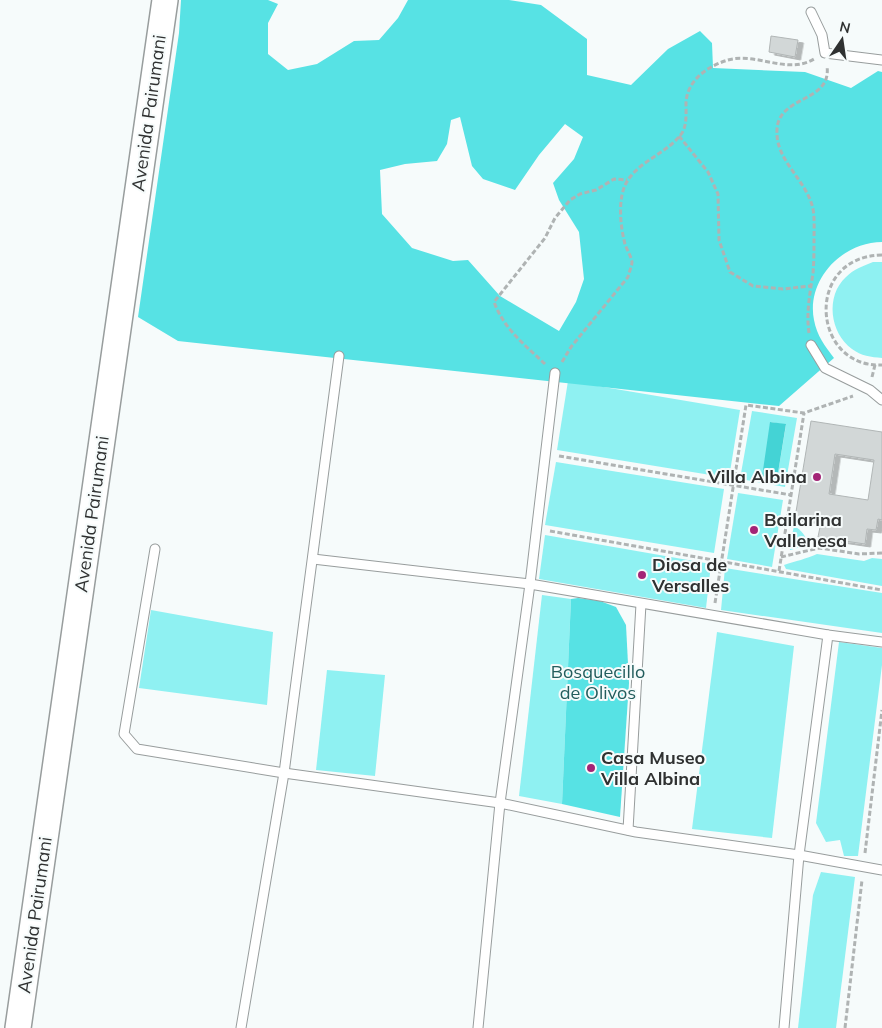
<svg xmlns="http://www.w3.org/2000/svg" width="882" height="1028" viewBox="0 0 882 1028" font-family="Mulish,sans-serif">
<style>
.green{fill:#8ff1f2;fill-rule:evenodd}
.forest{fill:#57e2e4;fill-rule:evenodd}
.water{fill:#44d3d5}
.building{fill:#d2d7d7;stroke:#b1b6b6;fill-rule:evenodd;filter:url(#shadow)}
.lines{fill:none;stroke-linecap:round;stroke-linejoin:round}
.lane-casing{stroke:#989d9d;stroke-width:11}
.secondary-casing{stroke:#989d9d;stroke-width:28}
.path{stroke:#afb3b3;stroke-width:3;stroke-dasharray:5 2.5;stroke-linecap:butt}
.lane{stroke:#fff;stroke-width:9}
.secondary{stroke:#fff;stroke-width:25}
.poi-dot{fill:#a32476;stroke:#f6fbfb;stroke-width:2}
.labels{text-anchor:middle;stroke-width:4;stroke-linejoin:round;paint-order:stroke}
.street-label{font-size:18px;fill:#2f3131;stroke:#f6fbfb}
.poi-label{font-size:18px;font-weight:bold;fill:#2f3131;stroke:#f6fbfb;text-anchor:start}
.park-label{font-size:18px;fill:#235d5d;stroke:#f6fbfb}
</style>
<defs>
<filter id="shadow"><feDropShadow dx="5.5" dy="3" stdDeviation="0" flood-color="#0004"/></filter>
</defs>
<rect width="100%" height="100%" fill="#f6fbfb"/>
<g class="green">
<path d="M873 262H882V358C871 357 861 356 852 349 830 333 825 296 846 277 854 269 863 266 873 262Z"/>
<path d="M568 381 740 410 729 478 557 450Z"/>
<path d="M752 411 797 418 785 487 740 479ZM771 422 786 425 777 479Z"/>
<path d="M556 462 724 489 714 553 545 525Z"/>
<path d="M738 493 783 500 772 567 727 559Z"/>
<path d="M794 526C801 529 807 538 809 545L790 550V544Z"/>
<path d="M545 535 711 564 706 608 539 579Z"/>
<path d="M817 554 864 561 872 558 882 559V586L786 569 784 565C796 561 806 559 817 554Z"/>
<path d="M725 568 882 593V633L721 610Z"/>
<path d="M542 595 571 599 562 804 519 796Z"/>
<path d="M151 610 273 632 267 705 139 688Z"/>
<path d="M717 632 794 646 772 838 692 829Z"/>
<path d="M839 642 882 648V665L858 856H844L840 840 826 842 816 823Z"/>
<path d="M327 670 385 675 375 776 316 770Z"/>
<path d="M821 872 855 877 836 1028H798L813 895Z"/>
</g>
<g class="forest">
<path d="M181 0H268L278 4 268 23V54L288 70 317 64 354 41 379 40 398 18 408 0H509L541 5 587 39V75L631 85 668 49 700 31 712 43 713 68 805 72 851 88 878 71 882 72V242C842 242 806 280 814 320 817 336 825 346 834 358L779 406 178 341 138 317 179 33ZM460 117 472 166 483 179 515 190 539 155 565 124 583 137 574 159 553 183 559 200 579 232 584 279 576 302 559 331 500 296 468 260 453 261 412 248 382 214 380 170 405 164 437 161 447 144 451 120Z"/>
<path d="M578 598 600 601 616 607 626 625 629 683 620 817 562 804 571 599Z"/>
</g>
<path class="water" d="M770 422 786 424 777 479 762 477Z"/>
<g class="building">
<path d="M771 36 798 40 795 57 769 52Z"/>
<path d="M811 421 882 432V520L878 519 876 530 867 529 865 544 818 537 821 522 795 518ZM835 454 874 460 868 500 829 494Z"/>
</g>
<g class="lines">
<defs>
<g id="lane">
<path d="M811 12 822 35 825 53 882 60"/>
<path d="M811 345 825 368 870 390 882 400"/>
<path d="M155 549 124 734 137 749 284 773 500 803 636 832 799 855 882 870"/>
<path d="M313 559 530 584 828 635 882 642"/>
<path d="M628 830 641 604"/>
<path d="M241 1028 284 773 339 356"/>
<path d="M478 1028 500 803 530 584 555 373"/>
<path d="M784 1028 799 855 828 635"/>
</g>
<path id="secondary" d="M18 1028 165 0"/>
</defs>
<use href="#lane" class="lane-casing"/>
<use href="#secondary" class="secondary-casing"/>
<g class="path">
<path d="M679 136 708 172 718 194 719 240 730 272 753 286 783 289 810 286"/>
<path d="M882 255C804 256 811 368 882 365"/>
<path d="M809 333C806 313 810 293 813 273 814 262 814 250 814 239 814 228 815 215 812 205 804 178 775 159 777 130 778 95 832 103 827 66"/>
<path d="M562 362 571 347 628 277C629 272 632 266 632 262 631 256 627 250 625 244 621 229 619 210 622 195 628 163 665 157 682 133 687 125 686 113 686 103 687 80 708 66 728 60 757 52 787 75 814 59"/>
<path d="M545 364C525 345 504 329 494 302L545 238 555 218 570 200 580 194 596 190 614 179 627 180"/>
<path d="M872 377 875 365"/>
<path d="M559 456 791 495"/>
<path d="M550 531 882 590"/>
<path d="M781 557 819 548 859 554 882 553"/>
<path d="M779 571 804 413"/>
<path d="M715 603 746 405 804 413 853 396"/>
<path d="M865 853 882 710"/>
<path d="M845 1028 862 880"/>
</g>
<use href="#lane" class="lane"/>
<use href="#secondary" class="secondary"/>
</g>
<g class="poi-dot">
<circle cx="817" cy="477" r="5"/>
<circle cx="754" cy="530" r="5"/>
<circle cx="642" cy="575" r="5"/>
<circle cx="591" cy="768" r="5"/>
</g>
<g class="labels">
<g class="street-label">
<text transform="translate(149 113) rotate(-82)" y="6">Avenida Pairumani</text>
<text transform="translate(92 514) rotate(-82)" y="6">Avenida Pairumani</text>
<text transform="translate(35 915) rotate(-82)" y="6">Avenida Pairumani</text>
</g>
<g class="poi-label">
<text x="807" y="483" text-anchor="end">Villa Albina</text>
<text x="764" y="526">Bailarina<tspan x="764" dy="21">Vallenesa</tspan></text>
<text x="652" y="571">Diosa de<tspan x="652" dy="21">Versalles</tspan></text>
<text x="601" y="764">Casa Museo<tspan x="601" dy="21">Villa Albina</tspan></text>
</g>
<g class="park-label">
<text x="598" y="678">Bosquecillo<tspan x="598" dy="21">de Olivos</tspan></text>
</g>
</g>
<g transform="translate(842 40) rotate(13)" stroke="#f6fbfb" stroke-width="4" paint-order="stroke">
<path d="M0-4L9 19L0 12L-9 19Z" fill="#2f3131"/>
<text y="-8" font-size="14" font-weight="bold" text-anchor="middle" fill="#2f3131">N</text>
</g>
</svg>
